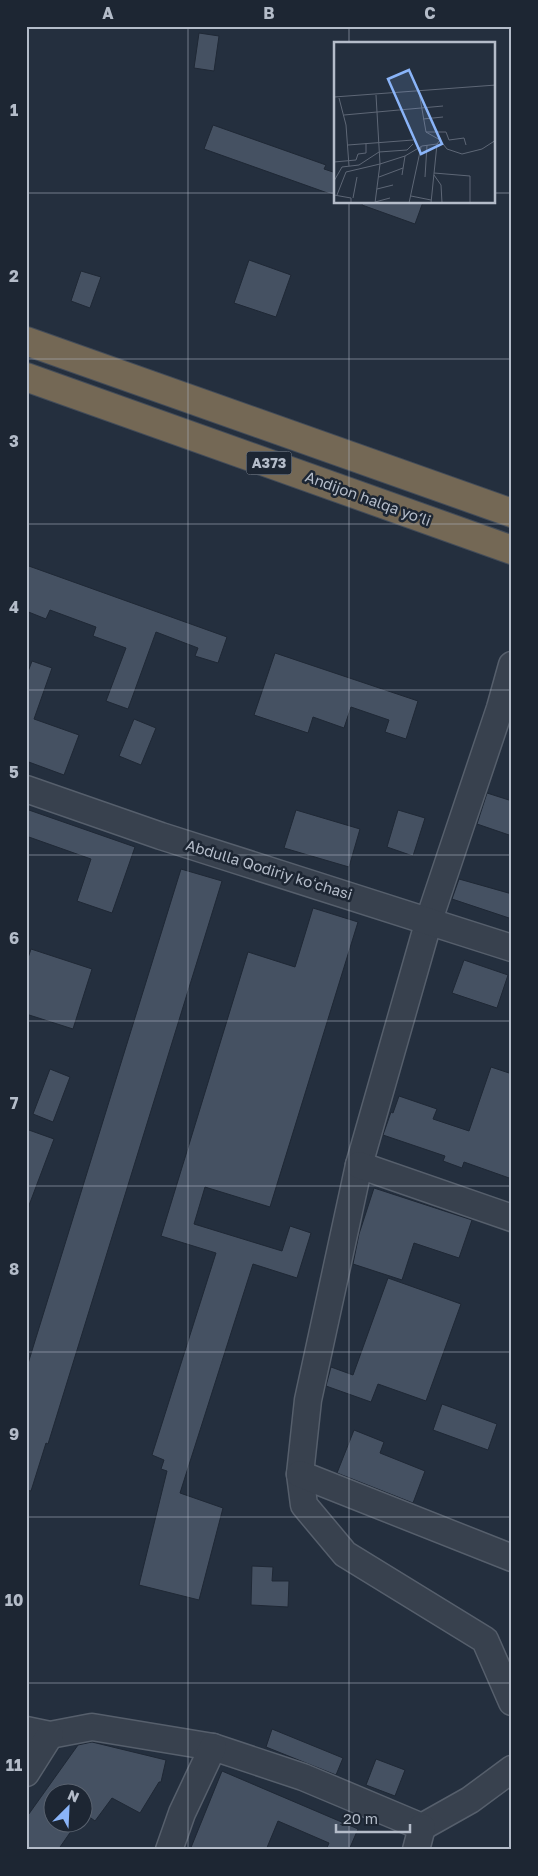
<svg xmlns="http://www.w3.org/2000/svg" width="538" height="1876" viewBox="0 0 538 1876" font-family="'Golos Text',sans-serif">
<style>
.building{fill:#455162;stroke:#1f2835}
.lines{fill:none;stroke-linecap:round;stroke-linejoin:round}
.minor-casing{stroke:#565f6c;stroke-width:29}
.highway-casing{stroke:#434c59;stroke-width:30}
.minor{stroke:#38414e;stroke-width:26}
.highway{stroke:#746855;stroke-width:28}
.grid{fill:none;stroke:#b4bcc9;stroke-width:1;stroke-opacity:0.55}
.labels{text-anchor:middle;stroke-width:5;stroke-linejoin:round;paint-order:stroke}
.shield{fill:#1d2633;stroke:#878f9c;stroke-width:1}
.shield-label{font-size:14px;font-weight:bold;fill:#b4bcc9}
.street-label{font-size:15px;fill:#b4bcc9;stroke:#1d2633}
.inset-road{fill:none;stroke:#5e6776;stroke-width:1}
.view{fill:#8ab4f8;fill-opacity:0.15;stroke:#8ab4f8;stroke-width:2.5}
.inset-edge{fill:none;stroke:#b4bcc9;stroke-width:2.5}
.neatline{fill:none;stroke:#b4bcc9;stroke-width:2}
.grid-label{font-size:16px;text-anchor:middle;font-weight:bold;fill:#b4bcc9}
</style>
<rect width="100%" height="100%" fill="#242f3e"/>
<g class="building">
<path d="M199 33 219 36 214 71 194 68Z"/>
<path d="M213 125 326 165 324 169 336 173V196L204 149Z"/>
<path d="M363 202H423L415 224 362 205Z"/>
<path d="M249 260 291 275 276 317 234 303Z"/>
<path d="M81 271 101 277 90 308 71 301Z"/>
<path d="M26 565 227 637 218 663 195 656 198 648 156 632 128 709 106 701 126 648 93 636 96 627 50 610 46 619 26 611Z"/>
<path d="M275 653 418 701 406 739 385 732 389 720 351 707 344 728 313 717 308 733 254 715Z"/>
<path d="M32 661 52 668 34 719 79 735 64 775 26 761V677Z"/>
<path d="M134 719 156 728 141 765 119 756Z"/>
<path d="M487 793 512 801V836L477 824Z"/>
<path d="M26 809 135 847 112 913 77 901 91 859 26 836Z"/>
<path d="M296 810 360 829 349 867 284 848Z"/>
<path d="M398 810 425 818 413 856 387 847Z"/>
<path d="M181 869 222 881 48 1444 46 1443 31 1491 26 1490V1370Z"/>
<path d="M459 879 512 894V919L452 899Z"/>
<path d="M313 908 358 922 270 1207 205 1187 194 1224 282 1251 290 1226 311 1233 297 1278 253 1264 180 1493 223 1508 199 1600 139 1585 167 1471 161 1469 164 1460 152 1455 216 1253 161 1236 248 952 295 967Z"/>
<path d="M31 949 92 969 73 1029 26 1014V964Z"/>
<path d="M464 960 508 975 497 1008 452 993Z"/>
<path d="M491 1067 512 1074V1179L464 1162 462 1168 443 1161 445 1156 383 1135 391 1112 393 1113 399 1096 437 1109 433 1119 469 1131Z"/>
<path d="M50 1069 70 1077 53 1122 33 1114Z"/>
<path d="M26 1129 54 1139 28 1208H26Z"/>
<path d="M374 1188 472 1220 459 1258 414 1243 402 1280 353 1264 359 1234Z"/>
<path d="M388 1278 461 1304 426 1401 378 1384 371 1402 326 1386 331 1367 353 1375Z"/>
<path d="M442 1404 497 1424 488 1450 433 1430Z"/>
<path d="M354 1430 384 1442 380 1453 425 1471 413 1503 337 1473Z"/>
<path d="M252 1566 273 1567 272 1581H289L288 1607 251 1605Z"/>
<path d="M272 1729 343 1758 336 1775 266 1747Z"/>
<path d="M92 1742 166 1760 161 1782H159L140 1813 112 1798 95 1821 84 1813 82 1814V1794H52V1824H76L58 1850H26V1818L78 1745Z"/>
<path d="M376 1759 405 1770 395 1796 366 1785Z"/>
<path d="M222 1771 358 1829 349 1850H326L329 1843 278 1821 266 1850H190Z"/>
</g>
<g class="lines">
<defs>
<g id="minor">
<path d="M512 665 500 708 429 920 359 1165 308 1400 300 1474 304 1505 345 1554 485 1640 512 1702"/>
<path d="M26 789 161 836 512 948"/>
<path d="M359 1165 512 1218"/>
<path d="M300 1474 512 1558"/>
<path d="M26 1730 50 1735 92 1727 213 1747 303 1777 422 1827 470 1800 512 1769"/>
<path d="M26 1773 50 1735"/>
<path d="M169 1850 182 1813 213 1747"/>
<path d="M416 1850 422 1827"/>
</g>
<g id="highway">
<path d="M26 341 512 513"/>
<path d="M26 377 512 550"/>
</g>
</defs>
<use href="#minor" class="minor-casing"/>
<use href="#highway" class="highway-casing"/>
<use href="#minor" class="minor"/>
<use href="#highway" class="highway"/>
</g>
<path class="grid" d="M188 26V1850M349 26V44M26 193H336M494 193H512M349 202V1850M26 359H512M26 524H512M26 690H512M26 855H512M26 1021H512M26 1186H512M26 1352H512M26 1517H512M26 1683H512"/>
<g class="labels">
<rect class="shield" x="246.5" y="451.5" width="45" height="23" rx="4"/>
<g class="shield-label">
<text x="269" y="468">A373</text>
</g>
<g class="street-label">
<text transform="translate(368 499) rotate(20)" y="5">Andijon halqa yo‘li</text>
<text transform="translate(269 870) rotate(17)" y="5">Abdulla Qodiriy koʻchasi</text>
</g>
</g>
<g transform="translate(334 42)">
<rect width="161" height="161" fill="#242f3e"/>
<path class="inset-road" d="M0 55 162 43M5 56 12 83 15 124M10 73 109 64M89 77 109 75M92 90H112L115 98 130 96 132 103M106 98 113 107 128 112 148 107 162 98M14 103 79 98M0 120 22 118 24 112 32 111V101M100 131 136 134V161M68 133 71 114M100 133 107 143 108 161M45 135 69 126M91 135 93 103M0 139 8 125 25 123 45 110 73 108 79 102M43 147 59 143M0 153 17 156V161M3 153 12 130 46 122 42 53M77 154 97 158M19 156 23 135M41 160 56 156M41 161 46 122 71 114 88 104 103 102 106 98 92 90 85 50M75 161 87 105M97 161 103 102"/>
<path class="view" d="M75 28 108 102 87 112 54 37Z"/>
<rect width="161" height="161" class="inset-edge"/>
</g>
<rect width="538" height="1876" fill="none" stroke="#1d2633" stroke-width="55"/>
<g transform="translate(68 1808) rotate(24)"><circle r="24" fill="#1d2633" stroke="#59626f"/>
<path d="M0-4L9 19L0 12L-9 19Z" fill="#8ab4f8"/>
<text y="-8" font-size="14" font-weight="bold" text-anchor="middle" fill="#b4bcc9">N</text>
</g>
<path d="M336 1824v8h74v-8" fill="none" stroke="#b4bcc9" stroke-width="2.5"/>
<text x="343" y="1824" font-size="15" fill="#b4bcc9" stroke="#1d2633" stroke-width="4" paint-order="stroke">20 m</text>
<rect x="28" y="28" width="482" height="1820" class="neatline"/>
<g class="grid-label">
<text x="108" y="19">A</text>
<text x="269" y="19">B</text>
<text x="430" y="19">C</text>
<text x="14" y="116">1</text>
<text x="14" y="282">2</text>
<text x="14" y="447">3</text>
<text x="14" y="613">4</text>
<text x="14" y="778">5</text>
<text x="14" y="944">6</text>
<text x="14" y="1109">7</text>
<text x="14" y="1275">8</text>
<text x="14" y="1440">9</text>
<text x="14" y="1606">10</text>
<text x="14" y="1771">11</text>
</g>
</svg>
